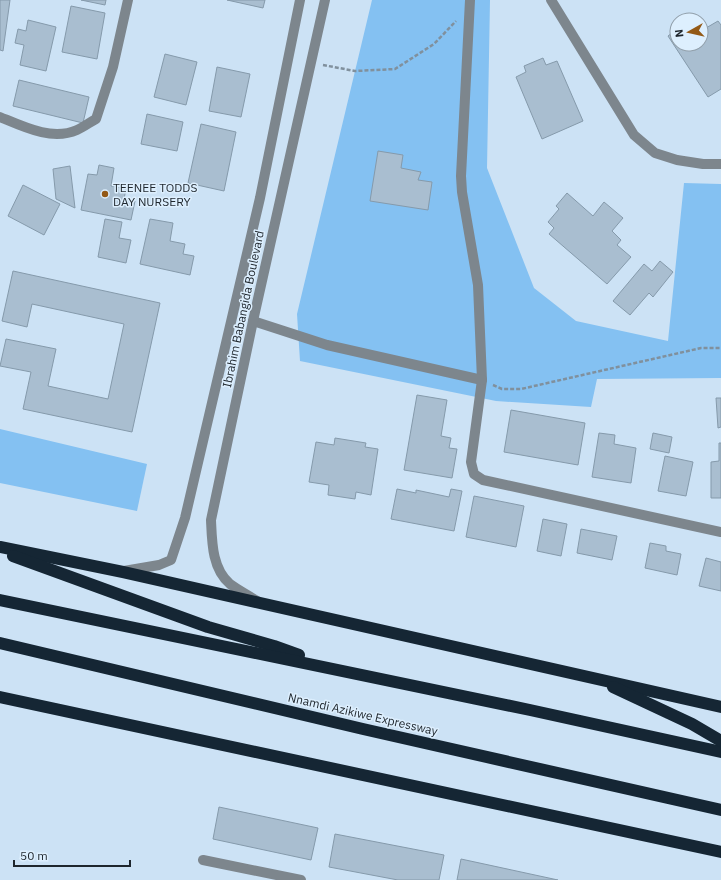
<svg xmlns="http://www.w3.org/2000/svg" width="721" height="880" font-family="'IBM Plex Sans',sans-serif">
	<rect width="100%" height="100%" fill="#cce2f5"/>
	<g fill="#84c1f2">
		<polygon points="372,0 490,0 487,168 534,288 576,321 668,341 684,183 721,184 721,378 597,379 591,407 496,401 300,361 297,314"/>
		<polygon points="0,429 147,464 137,511 0,483"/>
	</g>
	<g fill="#a9bed0" stroke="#859aab">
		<polygon points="0,0 10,0 3,51 0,50"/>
		<polygon points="81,0 106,0 105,5"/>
		<polygon points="227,0 265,0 263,8"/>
		<polygon points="71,6 105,13 97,59 62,52"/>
		<polygon points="28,20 56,27 46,71 20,65 24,45 15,43 18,29 26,31"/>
		<polygon points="701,20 706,28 718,21 721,25 721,89 708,97 668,36 677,29 677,44 701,44"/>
		<polygon points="165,54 197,62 186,105 154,97"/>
		<polygon points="543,58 546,65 557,61 583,121 542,139 516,77 526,72 524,66"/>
		<polygon points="217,67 250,74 241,117 209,111"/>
		<polygon points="19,80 89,97 83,123 13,106"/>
		<polygon points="147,114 183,122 177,151 141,144"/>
		<polygon points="201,124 236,132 224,191 188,183"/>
		<polygon points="378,151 403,155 401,168 421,172 418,180 432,182 428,210 370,201"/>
		<polygon points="99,165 114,168 111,186 126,189 124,199 135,201 131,220 81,210 88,174 97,175"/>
		<polygon points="70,166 75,208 56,199 53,169"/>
		<polygon points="23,185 60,204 44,235 8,216"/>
		<polygon points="567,193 593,216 604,202 623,218 612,231 621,240 617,245 631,257 607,284 549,234 554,228 548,222 559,209 556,206"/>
		<polygon points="105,219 122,222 119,238 131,240 126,263 98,257"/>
		<polygon points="150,219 173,223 170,241 185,244 183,254 194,256 190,275 140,264"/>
		<polygon points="660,261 673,272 653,297 649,293 630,315 613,301 644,264 652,271"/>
		<polygon points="13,271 160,303 132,432 23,409 31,372 0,366 6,339 56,349 48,386 108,399 124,324 32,304 27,327 2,321"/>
		<polygon points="417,395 447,400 441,436 451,438 449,448 457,449 452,478 404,470"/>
		<polygon points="716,398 721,398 721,427 718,428"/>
		<polygon points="511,410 585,423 578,465 504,452"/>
		<polygon points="599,433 615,435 614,444 636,448 631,483 592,477"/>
		<polygon points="653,433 672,437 669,453 650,449"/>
		<polygon points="335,438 366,443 365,447 378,449 371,495 356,492 355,499 328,495 329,485 309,482 316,442 334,445"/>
		<polygon points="719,443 721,443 721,498 711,498 711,462 719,461"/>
		<polygon points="665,456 693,462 686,496 658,491"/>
		<polygon points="397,489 416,493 416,490 449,497 451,489 462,491 454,531 391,519"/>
		<polygon points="474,496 524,506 516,547 466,537"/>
		<polygon points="543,519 567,524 561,556 537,551"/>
		<polygon points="581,529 617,536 612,560 577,553"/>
		<polygon points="650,543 666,546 666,551 681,554 677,575 645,568"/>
		<polygon points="706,558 721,562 721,591 699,586"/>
		<polygon points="219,807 318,828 311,860 213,839"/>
		<polygon points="335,834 444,855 439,880 398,880 329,867"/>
		<polygon points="461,859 558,880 457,880"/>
	</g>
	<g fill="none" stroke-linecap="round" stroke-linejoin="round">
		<g stroke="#80909d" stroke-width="2.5" stroke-dasharray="4 2" stroke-linecap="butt">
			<polyline points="323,65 355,71 395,69 434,44 456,21"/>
			<polyline points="493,385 502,389 521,389 701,348 721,348"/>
		</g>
		<g stroke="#7d868d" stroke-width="10">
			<polyline points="470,0 461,176 462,192 478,285 482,380 471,462 474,474 483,480 721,532"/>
			<polyline points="551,0 634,135 655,153 677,160 703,164 721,164"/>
			<path d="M0 117C24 127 52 141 77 130 84 127 90 122 96 119L113 67 128 0"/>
			<polyline points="253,321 327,345 482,380"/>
			<polyline points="124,571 159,565 171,560 185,518 260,198 300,0"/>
			<path d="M257 601C248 595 238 590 230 584 212 569 212 542 211 520L253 321 325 0"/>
			<polyline points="203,860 301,880"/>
		</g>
		<g stroke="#152634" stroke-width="12">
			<polyline points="0,547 123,572 721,707"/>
			<polyline points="13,556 208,627 274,646 299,655"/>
			<polyline points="0,600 530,710 721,752"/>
			<polyline points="0,643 363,729 721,810"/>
			<polyline points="613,687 692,724 721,741"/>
			<polyline points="0,697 721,852"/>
		</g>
	</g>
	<circle fill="#935916" stroke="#ddeffe" stroke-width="1.5" cx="105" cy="194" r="4"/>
	<g text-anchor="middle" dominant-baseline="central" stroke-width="3" stroke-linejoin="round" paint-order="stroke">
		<g font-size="12" fill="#1e262d" stroke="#ddeffe" text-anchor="start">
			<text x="113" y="187">TEENEE TODDS<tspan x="113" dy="14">DAY NURSERY</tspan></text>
		</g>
		<g font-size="12" fill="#1e262d" stroke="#ddeffe">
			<text transform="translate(243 309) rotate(-78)">Ibrahim Babangida Boulevard</text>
			<text transform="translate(363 714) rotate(13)">Nnamdi Azikiwe Expressway</text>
		</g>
	</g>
	<g transform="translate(689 32) rotate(262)"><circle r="19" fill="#ddeffe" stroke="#919faa"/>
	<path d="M0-3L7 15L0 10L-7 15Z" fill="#935916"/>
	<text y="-6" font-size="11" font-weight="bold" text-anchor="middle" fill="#1e262d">N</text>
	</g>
	<path d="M14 860v6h116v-6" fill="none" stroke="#1e262d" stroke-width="2"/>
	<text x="20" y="860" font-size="12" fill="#1e262d" stroke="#ddeffe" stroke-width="3" paint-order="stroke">50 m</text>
</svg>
